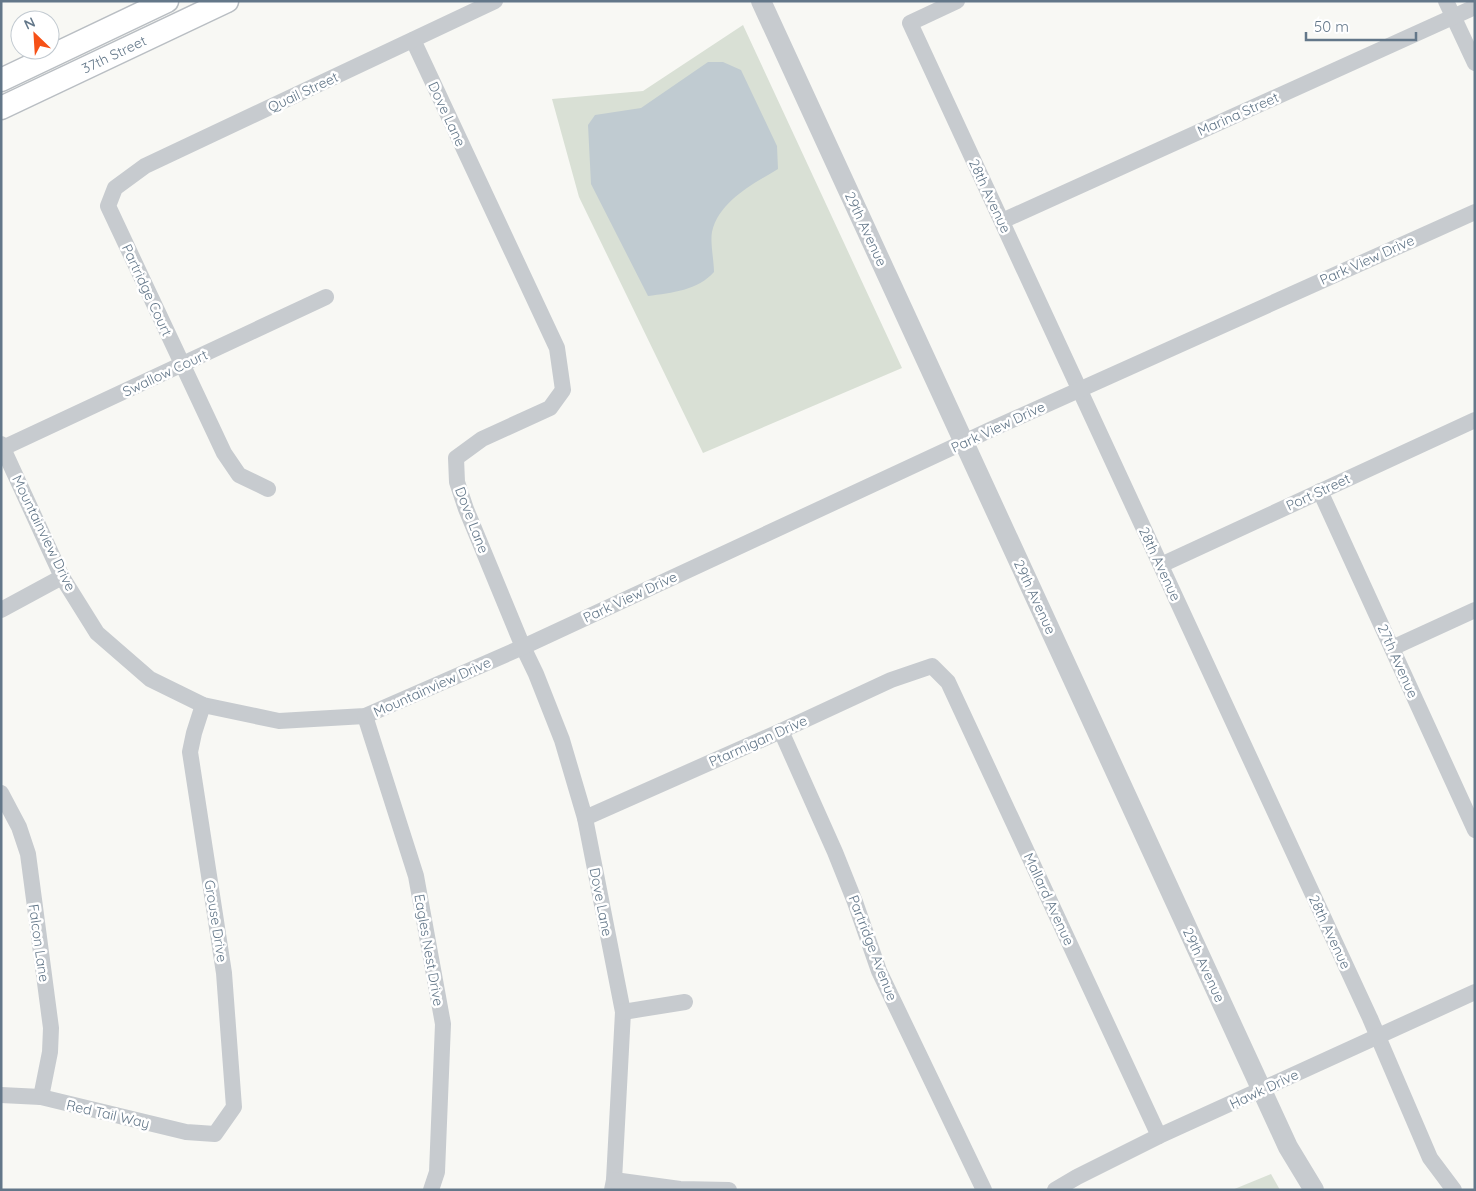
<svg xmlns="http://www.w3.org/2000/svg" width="1476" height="1191" font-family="Quicksand,sans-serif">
	<rect width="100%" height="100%" fill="#f8f8f4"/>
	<g fill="#d9e0d5">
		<polygon points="743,25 902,368 703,453 579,197 552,99 643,91"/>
		<polygon points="1271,1174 1280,1190 1232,1190"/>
	</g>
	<path fill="#c0cbd1" d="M708 62H723L741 70 777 146 778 169C753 184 719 201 712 232 710 242 714 261 714 272 698 290 672 293 648 296L591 184 588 125 595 115 641 108Z"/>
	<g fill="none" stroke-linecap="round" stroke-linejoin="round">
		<g stroke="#b9bec3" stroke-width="25">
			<g id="secondary">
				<polyline points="1,80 167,1"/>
				<path id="s1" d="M1 108 227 1"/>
			</g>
		</g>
		<g stroke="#c7cbcf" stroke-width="16">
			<polyline points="957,1 910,23 1370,1018 1430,1158 1454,1190"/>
			<polyline points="1446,1 1475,63"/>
			<polyline points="413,40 557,348 563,390 550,408 482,439 456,458 457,482 466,509 523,647 536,674 562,740 585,818 623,1012 614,1180 612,1190"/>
			<polyline points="1002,221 1475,7"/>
			<polyline points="1,444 62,577 97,633 150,679 203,705 279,721 365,716 523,647 992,429 1475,212"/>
			<polyline points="3,448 326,297"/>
			<polyline points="268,489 239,475 224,453 108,206 115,188 145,166 495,1"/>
			<polyline points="1320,491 1475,830"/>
			<polyline points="1161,565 1475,420"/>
			<polyline points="1,610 62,577"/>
			<polyline points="1392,648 1475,610"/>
			<polyline points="365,716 416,876 443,1024 437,1172 431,1190"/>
			<polyline points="781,731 835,852 855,902 879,971 984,1190"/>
			<polyline points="1,793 19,827 28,854 51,1028 50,1052 41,1097"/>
			<polyline points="585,818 781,731 891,680 932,666 948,682 1159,1136"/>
			<polyline points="623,1012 685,1002"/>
			<polyline points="1,1095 41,1097 186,1132 215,1134 234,1107 224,973 190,752 194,733 203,705"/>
			<polyline points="614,1180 680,1189 729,1190"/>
			<polyline points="1055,1190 1077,1177 1159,1136 1475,992"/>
		</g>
		<polyline stroke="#c7cbcf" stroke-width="20" points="761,1 1288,1147 1314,1190"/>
		<use href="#secondary" stroke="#fff" stroke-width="22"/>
	</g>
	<g text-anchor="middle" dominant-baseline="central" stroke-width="5" stroke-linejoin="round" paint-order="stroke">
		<g font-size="14" fill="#637789" stroke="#fff">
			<text stroke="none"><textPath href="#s1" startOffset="125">37th Street</textPath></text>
			<text transform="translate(303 92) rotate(-25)">Quail Street</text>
			<text transform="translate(447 114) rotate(65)">Dove Lane</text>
			<text transform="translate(1238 114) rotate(-24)">Marina Street</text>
			<text transform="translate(990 196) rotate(65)">28th Avenue</text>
			<text transform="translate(866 229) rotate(65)">29th Avenue</text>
			<text transform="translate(1367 260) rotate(-24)">Park View Drive</text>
			<text transform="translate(147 290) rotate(65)">Partridge Court</text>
			<text transform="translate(165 373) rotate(-25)">Swallow Court</text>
			<text transform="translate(998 427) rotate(-25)">Park View Drive</text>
			<text transform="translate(1318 492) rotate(-25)">Port Street</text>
			<text transform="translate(472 520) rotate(69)">Dove Lane</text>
			<text transform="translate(44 533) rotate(64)">Mountainview Drive</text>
			<text transform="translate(1160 564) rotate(65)">28th Avenue</text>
			<text transform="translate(630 597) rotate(-25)">Park View Drive</text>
			<text transform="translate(1035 597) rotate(65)">29th Avenue</text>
			<text transform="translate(1398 661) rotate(66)">27th Avenue</text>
			<text transform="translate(432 687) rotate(-24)">Mountainview Drive</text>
			<text transform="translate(758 741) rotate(-24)">Ptarmigan Drive</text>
			<text transform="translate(1049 899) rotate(65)">Mallard Avenue</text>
			<text transform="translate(601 902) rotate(79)">Dove Lane</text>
			<text transform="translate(216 921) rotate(81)">Grouse Drive</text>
			<text transform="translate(1330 932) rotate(65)">28th Avenue</text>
			<text transform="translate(39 943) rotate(82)">Falcon Lane</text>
			<text transform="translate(873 948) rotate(69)">Partridge Avenue</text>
			<text transform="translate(429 950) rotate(80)">Eagles Nest Drive</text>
			<text transform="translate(1204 965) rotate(65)">29th Avenue</text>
			<text transform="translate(1264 1089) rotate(-25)">Hawk Drive</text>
			<text transform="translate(108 1114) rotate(13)">Red Tail Way</text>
		</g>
	</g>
	<rect width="1476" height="1191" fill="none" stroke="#637789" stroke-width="5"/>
	<g transform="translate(35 35) rotate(335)"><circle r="24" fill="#ffffff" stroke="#c1c9d0"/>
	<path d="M0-4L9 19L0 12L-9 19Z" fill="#f65117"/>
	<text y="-8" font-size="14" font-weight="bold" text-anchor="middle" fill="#637789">N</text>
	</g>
	<path d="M1306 32v8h110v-8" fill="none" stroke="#637789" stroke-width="2.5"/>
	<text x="1314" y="32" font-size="15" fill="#637789" stroke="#ffffff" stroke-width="4" paint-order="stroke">50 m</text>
</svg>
